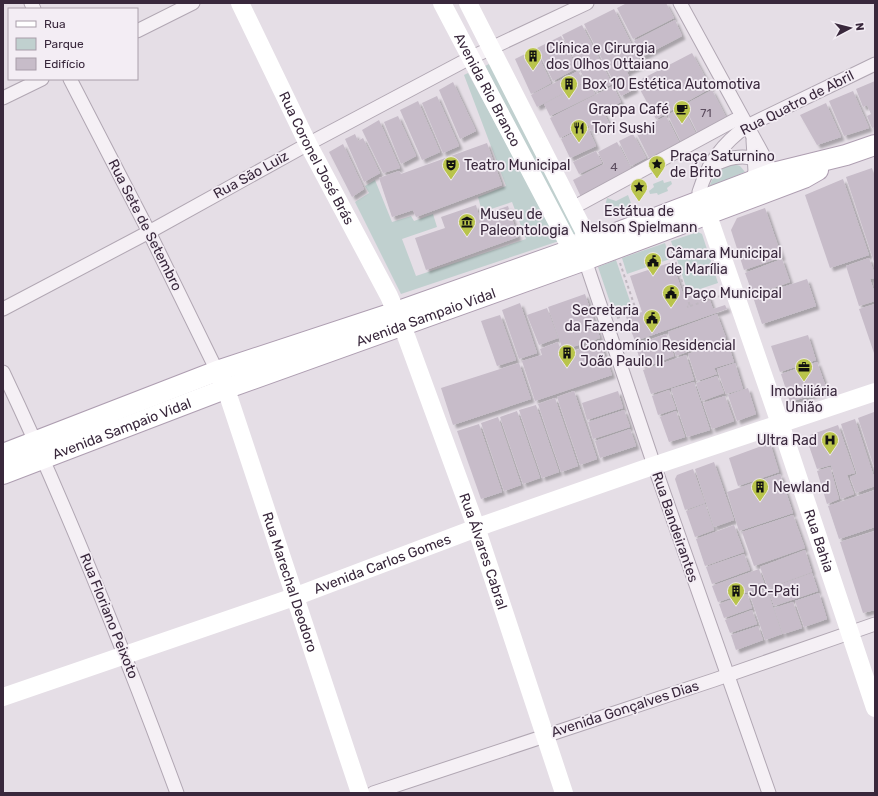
<svg xmlns="http://www.w3.org/2000/svg" width="878" height="796" font-family="Rubik,sans-serif">
	<defs>
		<filter id="shadow"><feDropShadow dx="3.5" dy="3.5" stdDeviation="1" flood-color="#0004"/></filter>
	</defs>
	<rect width="100%" height="100%" fill="#e5dee6"/>
	<g fill="#c0d0cf">
		<polygon points="491,63 578,233 571,235 485,66"/>
		<polygon points="468,73 559,241 401,294 355,202 369,193 365,186 375,180 392,222 411,216 414,221 433,214 437,227 402,239 416,276 526,239 512,202 482,212 478,197 506,186 464,75"/>
		<polygon points="731,163 740,166 745,172 709,187 718,167"/>
		<polygon points="663,180 664,183 671,181 672,184 667,188 668,191 658,195 657,193 650,194 649,191 654,187 653,184"/>
		<polygon points="628,195 632,206 616,212 604,210 607,198 616,201"/>
		<polygon points="698,232 702,234 718,283 688,293 671,241"/>
		<polygon points="665,243 670,259 627,274 622,258"/>
		<polygon points="616,260 633,310 615,317 598,267"/>
	</g>
	<g fill="#c7bcc9" filter="url(#shadow)">
		<polygon points="627,3 666,3 674,18 633,39 617,8"/>
		<polygon points="614,9 642,65 627,72 635,89 621,96 584,24"/>
		<polygon points="675,20 682,36 642,57 634,41"/>
		<polygon points="582,25 612,84 596,92 589,78 585,80 562,35"/>
		<polygon points="561,36 577,68 553,81 537,48"/>
		<polygon points="535,49 551,83 531,94 515,59"/>
		<polygon points="692,53 711,88 656,119 636,82"/>
		<polygon points="578,71 584,82 537,107 531,95"/>
		<polygon points="588,81 595,94 550,116 544,104"/>
		<polygon points="875,81 875,127 872,128 867,116 871,114 867,105 863,107 856,89"/>
		<polygon points="453,82 476,131 460,139 439,90"/>
		<polygon points="613,86 621,102 603,111 609,123 591,131 588,124 560,138 550,118"/>
		<polygon points="712,90 728,121 699,136 684,105"/>
		<polygon points="853,91 869,128 844,136 829,101"/>
		<polygon points="437,96 459,146 443,153 422,103"/>
		<polygon points="418,101 440,152 422,160 400,110"/>
		<polygon points="826,103 841,137 817,145 800,115"/>
		<polygon points="682,107 696,134 681,142 668,115"/>
		<polygon points="398,116 416,156 401,164 384,122"/>
		<polygon points="666,116 679,142 649,158 636,132"/>
		<polygon points="379,120 400,168 383,173 362,130"/>
		<polygon points="587,126 596,146 570,158 561,139"/>
		<polygon points="355,134 358,141 363,138 380,173 364,182 345,139"/>
		<polygon points="633,134 646,158 631,166 619,141"/>
		<polygon points="617,142 632,170 581,197 573,180 604,164 598,152"/>
		<polygon points="487,143 502,185 416,217 413,210 392,217 379,178 399,171 401,174"/>
		<polygon points="343,144 364,189 352,197 329,152"/>
		<polygon points="596,151 602,163 579,174 573,162"/>
		<polygon points="872,168 875,178 875,265 846,177"/>
		<polygon points="843,179 869,255 830,268 805,195"/>
		<polygon points="476,205 479,216 508,206 518,237 426,270 415,238 445,228 441,217"/>
		<polygon points="765,208 782,257 744,270 731,230 737,218"/>
		<polygon points="869,258 875,275 875,278 870,279 875,294 875,301 859,306 846,266"/>
		<polygon points="782,259 790,282 753,295 745,273"/>
		<polygon points="672,262 684,297 706,289 713,309 725,305 727,309 635,341 626,317 642,312 630,276"/>
		<polygon points="807,279 816,306 762,324 753,297"/>
		<polygon points="585,294 600,338 563,350 548,307"/>
		<polygon points="520,303 537,353 519,359 502,310"/>
		<polygon points="875,304 875,356 859,309"/>
		<polygon points="547,308 558,338 539,345 527,315"/>
		<polygon points="717,314 726,338 676,356 668,332"/>
		<polygon points="500,315 516,360 497,366 481,321"/>
		<polygon points="666,334 674,356 643,368 635,345"/>
		<polygon points="808,335 816,360 780,372 771,346"/>
		<polygon points="727,340 734,362 714,368 717,374 697,381 688,354"/>
		<polygon points="558,342 562,355 600,342 612,375 535,401 522,361 542,355 540,349"/>
		<polygon points="686,355 694,380 651,394 643,370"/>
		<polygon points="817,362 827,390 790,402 781,374"/>
		<polygon points="519,363 531,399 453,425 441,388"/>
		<polygon points="735,363 743,389 726,394 717,369"/>
		<polygon points="717,376 724,393 702,401 696,383"/>
		<polygon points="694,382 710,430 687,437 671,389"/>
		<polygon points="748,388 756,414 737,421 728,395"/>
		<polygon points="669,390 676,409 658,415 652,396"/>
		<polygon points="574,391 597,459 580,465 557,397"/>
		<polygon points="618,391 623,408 587,420 582,403"/>
		<polygon points="725,396 734,421 712,429 703,403"/>
		<polygon points="555,398 578,466 561,472 538,404"/>
		<polygon points="536,405 559,472 542,478 519,410"/>
		<polygon points="624,410 630,427 593,439 588,422"/>
		<polygon points="517,411 540,478 523,484 500,417"/>
		<polygon points="676,411 685,437 669,442 660,417"/>
		<polygon points="874,412 875,416 875,470 858,418"/>
		<polygon points="498,417 521,485 504,491 481,423"/>
		<polygon points="855,419 875,480 875,486 856,493 850,477 857,474 841,424"/>
		<polygon points="479,424 502,492 481,499 457,431"/>
		<polygon points="838,425 855,473 847,475 854,494 841,499 831,465 817,469 809,446 813,444 810,435"/>
		<polygon points="630,429 636,446 600,458 595,441"/>
		<polygon points="770,443 779,472 738,486 729,458"/>
		<polygon points="714,462 734,520 714,527 695,469"/>
		<polygon points="830,467 839,499 827,504 817,471"/>
		<polygon points="693,469 705,503 685,510 675,479 677,475"/>
		<polygon points="780,474 793,513 739,531 727,492"/>
		<polygon points="875,490 875,527 839,539 828,506"/>
		<polygon points="705,504 714,530 695,537 686,511"/>
		<polygon points="793,515 805,548 754,566 742,532"/>
		<polygon points="734,525 744,552 705,566 696,539"/>
		<polygon points="875,531 875,610 863,613 840,542"/>
		<polygon points="805,550 812,572 768,588 760,567"/>
		<polygon points="744,554 750,570 712,584 706,567"/>
		<polygon points="759,569 765,586 718,602 712,586"/>
		<polygon points="812,573 818,591 774,606 768,589"/>
		<polygon points="767,589 782,634 765,640 750,595"/>
		<polygon points="819,593 827,619 804,627 795,601"/>
		<polygon points="747,594 752,608 724,618 719,604"/>
		<polygon points="793,602 802,628 783,634 774,608"/>
		<polygon points="752,610 757,624 730,633 725,620"/>
		<polygon points="758,626 763,640 736,650 731,635"/>
	</g>
	<g fill="none" stroke-linecap="round" stroke-linejoin="round">
		<g stroke="#b1a7b3" stroke-width="15">
			<g id="street">
				<polyline points="31,3 34,9"/>
				<polyline points="680,3 773,173"/>
				<polyline points="137,31 193,3"/>
				<polyline points="70,79 149,232 217,371"/>
				<polyline points="3,98 42,79"/>
				<path d="M709 167C727 158 742 153 762 161"/>
				<polyline points="751,186 755,171 753,140"/>
				<path d="M703 201 699 192C708 163 723 143 747 126L875 64"/>
				<polyline points="578,205 735,120"/>
				<polyline points="585,260 654,465 769,793"/>
				<polyline points="3,309 149,232 308,144 470,58 587,3"/>
				<path d="M3 372C68 509 124 650 177 793"/>
				<polyline points="373,793 714,680 875,624"/>
			</g>
		</g>
		<g stroke="#ae9eb1" stroke-width="22">
			<g id="primary">
				<polyline points="3,454 217,371 396,312 574,249 773,173 846,155 875,145"/>
				<path id="s6" d="M3 474 225 389 585 260 804 178 818 170"/>
			</g>
		</g>
		<g stroke="#c0b8c1" stroke-width="2" stroke-dasharray="3 3" stroke-linecap="butt">
			<polyline points="670,245 690,306 687,307"/>
			<polyline points="620,263 637,313"/>
			<polyline points="690,306 721,296"/>
			<polyline points="617,318 637,311"/>
		</g>
		<use href="#street" stroke="#f5f0f5" stroke-width="13"/>
		<g stroke="#fff" stroke-width="18">
			<path id="s1" d="M240 3 308 144 389 296 405 333 476 527 564 793"/>
			<path id="s2" d="M442 3 566 239 584 259"/>
			<polyline points="468,3 584,231 585,258"/>
			<path id="s3" d="M703 201 785 438 875 708"/>
			<path id="s4" d="M219 375 229 398 360 793"/>
			<path id="s5" d="M3 697 294 597 487 524 641 470 875 392"/>
		</g>
		<use href="#primary" stroke="#fff" stroke-width="20"/>
	</g>
	<defs>
		<g id="building-pin" transform="scale(0.9)"><path d="M0 17L-7.5 6A9.5 9.5 0 1 1 7.5 6Z" fill="#b9c44b" stroke="#f3edf4"/><path d="M-4-6H4V6H1V3H-1V6H-4ZM-2.5-4.3h1.7v1.8h-1.7ZM.8-4.3h1.7v1.8H.8ZM-2.5-1h1.7V.8h-1.7ZM.8-1h1.7V.8H.8Z" fill="#111"/></g>
		<g id="cafe-pin" transform="scale(0.9)"><path d="M0 17L-7.5 6A9.5 9.5 0 1 1 7.5 6Z" fill="#b9c44b" stroke="#f3edf4"/><path d="M-5.5-4.5H6V0H3Q3 3.5 0 3.5H-2.5Q-5.5 3.5-5.5 0ZM3-3.2v2h1.7v-2ZM-6 4.5H4V6H-6Z" fill="#111"/></g>
		<g id="restaurant-pin" transform="scale(0.9)"><path d="M0 17L-7.5 6A9.5 9.5 0 1 1 7.5 6Z" fill="#b9c44b" stroke="#f3edf4"/><path d="M-5-6h1v4h1v-4h1v4h1v-4h1v5L-1.5 .5V6h-2V.5L-5-1ZM5-6V6H3V1.5H1.5Q1.5-4 5-6Z" fill="#111"/></g>
		<g id="sight-pin" transform="scale(0.9)"><path d="M0 17L-7.5 6A9.5 9.5 0 1 1 7.5 6Z" fill="#b9c44b" stroke="#f3edf4"/><path d="M0-6L1.8-2.2L6-1.7L2.9 1.2L3.7 5.4L0 3.3L-3.7 5.4L-2.9 1.2L-6-1.7L-1.8-2.2Z" fill="#111"/></g>
		<g id="theatre-pin" transform="scale(0.9)"><path d="M0 17L-7.5 6A9.5 9.5 0 1 1 7.5 6Z" fill="#b9c44b" stroke="#f3edf4"/><path d="M-5-5.5Q0-4 5-5.5V0Q5 5 0 6Q-5 5-5 0ZM-3.3-2.5H-1v1.5H-3.3ZM1-2.5H3.3v1.5H1ZM-2.8 1Q0 5.5 2.8 1Z" fill="#111"/></g>
		<g id="museum-pin" transform="scale(0.9)"><path d="M0 17L-7.5 6A9.5 9.5 0 1 1 7.5 6Z" fill="#b9c44b" stroke="#f3edf4"/><path d="M0-6L6-3V-2H-6V-3ZM-5-1h2V3h-2ZM-1-1h2V3h-2ZM3-1h2V3H3ZM-6 4H6V6H-6Z" fill="#111"/></g>
		<g id="civic-pin" transform="scale(0.9)"><path d="M0 17L-7.5 6A9.5 9.5 0 1 1 7.5 6Z" fill="#b9c44b" stroke="#f3edf4"/><path d="M-.6-6.5H3V-4.5H.6V-3L4-1V1h2V6H-6V1h2V-1L-.6-3ZM-1.2 2.5V6h2.4V2.5Z" fill="#111"/></g>
		<g id="office-pin" transform="scale(0.9)"><path d="M0 17L-7.5 6A9.5 9.5 0 1 1 7.5 6Z" fill="#b9c44b" stroke="#f3edf4"/><path d="M-6-3h4V-5.5h4V-3h4V5H-6ZM-1-4.5V-3h2v-1.5ZM-6 0V1H6V0Z" fill="#111"/></g>
		<g id="hospital-pin" transform="scale(0.9)"><path d="M0 17L-7.5 6A9.5 9.5 0 1 1 7.5 6Z" fill="#b9c44b" stroke="#f3edf4"/><path d="M-5-5h3v3.5h4V-5h3V5h-3V1.5h-4V5h-3Z" fill="#111"/></g>
	</defs>
	<g fill-rule="evenodd">
		<use href="#building-pin" x="533" y="56"/>
		<use href="#building-pin" x="569" y="84"/>
		<use href="#cafe-pin" x="682" y="109"/>
		<use href="#restaurant-pin" x="579" y="128"/>
		<use href="#sight-pin" x="657" y="164"/>
		<use href="#theatre-pin" x="451" y="165"/>
		<use href="#sight-pin" x="639" y="187"/>
		<use href="#museum-pin" x="467" y="222"/>
		<use href="#civic-pin" x="653" y="261"/>
		<use href="#civic-pin" x="671" y="293"/>
		<use href="#civic-pin" x="652" y="318"/>
		<use href="#building-pin" x="567" y="353"/>
		<use href="#office-pin" x="804" y="367"/>
		<use href="#hospital-pin" x="830" y="440"/>
		<use href="#building-pin" x="760" y="487"/>
		<use href="#building-pin" x="736" y="591"/>
	</g>
	<g text-anchor="middle" dominant-baseline="central" stroke-width="3.5" stroke-linejoin="round" paint-order="stroke">
		<g font-size="12" fill="#5c4d5f">
			<text x="706" y="113">71</text>
			<text x="614" y="167">4</text>
		</g>
		<g font-size="14" fill="#39283c" stroke="#f3edf4" text-anchor="start">
			<text x="546" y="48">Clínica e Cirurgia<tspan x="546" dy="16">dos Olhos Ottaiano</tspan></text>
			<text x="582" y="84">Box 10 Estética Automotiva</text>
			<text x="669" y="109" text-anchor="end">Grappa Café</text>
			<text x="592" y="128">Tori Sushi</text>
			<text x="670" y="156">Praça Saturnino<tspan x="670" dy="16">de Brito</tspan></text>
			<text x="464" y="165">Teatro Municipal</text>
			<text x="639" y="211" text-anchor="middle">Estátua de<tspan x="639" dy="16">Nelson Spielmann</tspan></text>
			<text x="480" y="214">Museu de<tspan x="480" dy="16">Paleontologia</tspan></text>
			<text x="666" y="253">Câmara Municipal<tspan x="666" dy="16">de Marília</tspan></text>
			<text x="684" y="293">Paço Municipal</text>
			<text x="639" y="310" text-anchor="end">Secretaria<tspan x="639" dy="16">da Fazenda</tspan></text>
			<text x="580" y="345">Condomínio Residencial<tspan x="580" dy="16">João Paulo II</tspan></text>
			<text x="804" y="391" text-anchor="middle">Imobiliária<tspan x="804" dy="16">União</tspan></text>
			<text x="817" y="440" text-anchor="end">Ultra Rad</text>
			<text x="773" y="487">Newland</text>
			<text x="749" y="591">JC-Pati</text>
		</g>
		<g font-size="14" fill="#39283c" stroke="#f3edf4">
			<text stroke="none"><textPath href="#s2" startOffset="98">Avenida Rio Branco</textPath></text>
			<text transform="translate(797 103) rotate(-27)">Rua Quatro de Abril</text>
			<text stroke="none"><textPath href="#s1" startOffset="173">Rua Coronel José Brás</textPath></text>
			<text transform="translate(251 175) rotate(-29)">Rua São Luiz</text>
			<text transform="translate(145 225) rotate(63)">Rua Sete de Setembro</text>
			<text stroke="none"><textPath href="#s6" startOffset="451">Avenida Sampaio Vidal</textPath></text>
			<text stroke="none"><textPath href="#s6" startOffset="127">Avenida Sampaio Vidal</textPath></text>
			<text transform="translate(675 527) rotate(71)">Rua Bandeirantes</text>
			<text stroke="none"><textPath href="#s3" startOffset="359">Rua Bahia</textPath></text>
			<text stroke="none"><textPath href="#s1" startOffset="601">Rua Álvares Cabral</textPath></text>
			<text stroke="none"><textPath href="#s5" startOffset="402">Avenida Carlos Gomes</textPath></text>
			<text stroke="none"><textPath href="#s4" startOffset="219">Rua Marechal Deodoro</textPath></text>
			<text transform="translate(109 616) rotate(68)">Rua Floriano Peixoto</text>
			<text transform="translate(625 709) rotate(-18)">Avenida Gonçalves Dias</text>
		</g>
	</g>
	<rect width="878" height="796" fill="none" stroke="#39283c" stroke-width="8"/>
	<rect x="8" y="8" width="130" height="72" fill="#f3edf4" stroke="#a99eaa"/>
	<rect x="16" y="21" width="20" height="6" fill="#ffffff" stroke="#a99eaa"/>
	<text x="44" y="28" font-size="12" fill="#39283c">Rua</text>
	<rect x="16" y="38" width="20" height="12" fill="#c0d0cf" stroke="#a99eaa"/>
	<text x="44" y="48" font-size="12" fill="#39283c">Parque</text>
	<rect x="16" y="58" width="20" height="12" fill="#c7bcc9" stroke="#a99eaa"/>
	<text x="44" y="68" font-size="12" fill="#39283c">Edifício</text>
	<g transform="translate(850 28) rotate(83)" stroke="#f3edf4" stroke-width="3" paint-order="stroke">
	<path d="M0-3L7 15L0 10L-7 15Z" fill="#39283c"/>
	<text y="-6" font-size="11" font-weight="bold" text-anchor="middle" fill="#39283c">N</text>
	</g>
</svg>
